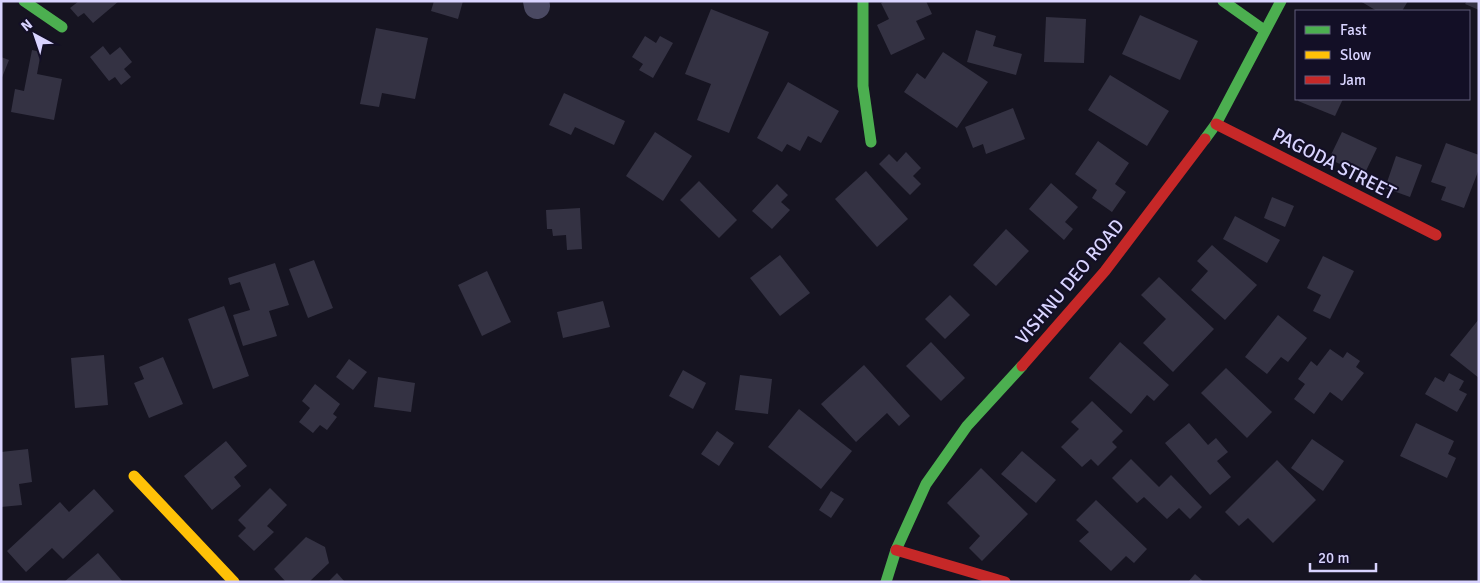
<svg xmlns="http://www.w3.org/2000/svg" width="1480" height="583" font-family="Signika,sans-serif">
	<rect width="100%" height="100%" fill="#161421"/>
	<g fill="#343243">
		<polygon points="79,1 119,1 93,23 84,13 78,17 70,8"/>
		<polygon points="434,1 463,1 458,19 431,11"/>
		<polygon points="885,1 926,1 932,14 916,21 925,39 891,55 877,25 889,19 881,3"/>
		<polygon points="1360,1 1408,1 1402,11 1377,11"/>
		<polygon points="1467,1 1479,1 1479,10 1465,4"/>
		<polygon points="711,9 769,32 729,133 697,120 711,84 685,74"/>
		<polygon points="1140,15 1198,41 1180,80 1122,54"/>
		<polygon points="1046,17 1086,19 1084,63 1044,62"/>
		<polygon points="376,28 428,38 415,99 382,93 379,107 360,104"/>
		<polygon points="976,30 996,36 993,46 1022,54 1016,75 967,62"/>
		<polygon points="645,36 656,43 660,36 673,43 653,78 639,70 643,64 632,57"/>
		<polygon points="103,46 110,55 120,47 132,62 124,69 131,77 121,85 115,77 109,81 90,57"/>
		<polygon points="32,50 41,52 37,74 62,79 54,120 11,112 15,89 24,91"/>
		<polygon points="943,52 988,82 957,128 904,92 917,73 925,79"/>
		<polygon points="1,57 9,60 1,80"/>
		<polygon points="1110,75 1169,111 1147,146 1088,110"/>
		<polygon points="788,82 839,111 821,143 808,136 800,151 787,144 782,152 757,138"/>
		<polygon points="564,93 625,121 614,145 575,127 571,135 549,125"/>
		<polygon points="1299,99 1343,99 1335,116 1298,101"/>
		<polygon points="1013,108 1025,139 986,154 983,144 973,148 965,127"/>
		<polygon points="655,132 692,156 663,201 626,176"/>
		<polygon points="1342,132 1377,148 1364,175 1329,159"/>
		<polygon points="1098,141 1129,163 1115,184 1126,192 1112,212 1092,198 1097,190 1075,174"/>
		<polygon points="1446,143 1479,155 1479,169 1464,208 1441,200 1446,187 1431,182"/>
		<polygon points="906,152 921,168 913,176 921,184 910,195 879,164 889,154 897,162"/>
		<polygon points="1396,156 1422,165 1410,197 1385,188"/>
		<polygon points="866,171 908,219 877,247 835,199"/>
		<polygon points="699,181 737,220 719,238 680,200"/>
		<polygon points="1051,183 1078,207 1065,222 1073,229 1064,240 1029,209"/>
		<polygon points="777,184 788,195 781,202 790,210 772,229 752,211"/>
		<polygon points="1272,197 1294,206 1285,227 1264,218"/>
		<polygon points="580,208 582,249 567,250 566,235 553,236 552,229 547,229 546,210"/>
		<polygon points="1235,216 1280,240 1267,263 1223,239"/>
		<polygon points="1006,229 1029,251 996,286 973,265"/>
		<polygon points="1212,245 1257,285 1225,320 1191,290 1208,271 1197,261"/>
		<polygon points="780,255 810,293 780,316 750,278"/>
		<polygon points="1323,256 1354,271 1330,319 1313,311 1321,295 1307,288"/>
		<polygon points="314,260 333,308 308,318 289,269"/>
		<polygon points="275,263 289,305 269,311 277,336 243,346 233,315 250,310 240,282 230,285 228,278"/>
		<polygon points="487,271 511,322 482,336 458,285"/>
		<polygon points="1159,277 1214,329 1173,372 1143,343 1166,319 1141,295"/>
		<polygon points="950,295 970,315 945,339 925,319"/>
		<polygon points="603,301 610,327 563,338 557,312"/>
		<polygon points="224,306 249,376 213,389 188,319"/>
		<polygon points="1278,315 1307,338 1288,362 1281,357 1267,374 1245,357"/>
		<polygon points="1479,319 1479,378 1450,355"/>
		<polygon points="931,342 965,378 941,401 906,366"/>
		<polygon points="1120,342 1169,385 1154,401 1147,395 1131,414 1089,378"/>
		<polygon points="1330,349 1343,358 1347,352 1360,361 1356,367 1364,373 1342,401 1330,392 1314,414 1294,399 1305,384 1298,379 1311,361 1317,366"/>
		<polygon points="104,355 108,405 75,408 71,358"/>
		<polygon points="163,357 183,404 149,418 134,383 144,379 139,367"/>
		<polygon points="349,359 367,372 353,390 336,377"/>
		<polygon points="864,365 910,416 899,426 887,413 856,442 821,404"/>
		<polygon points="1226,368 1272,412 1247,438 1201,393"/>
		<polygon points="683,370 706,383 693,409 669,396"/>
		<polygon points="1449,373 1464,381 1459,390 1467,394 1457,412 1425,394 1435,377 1444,382"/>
		<polygon points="740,375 772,379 768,414 735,410"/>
		<polygon points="378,377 415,383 411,412 374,407"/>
		<polygon points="315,384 340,404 333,414 337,417 327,430 320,425 313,433 299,422 310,408 302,401"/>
		<polygon points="1092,401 1123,431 1112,442 1117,447 1098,466 1091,459 1082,467 1061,447 1079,429 1071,422"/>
		<polygon points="799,409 852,451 821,489 768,447"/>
		<polygon points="1189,423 1208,445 1216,438 1228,452 1217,461 1231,477 1210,495 1165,443"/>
		<polygon points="1416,423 1454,441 1448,454 1456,458 1447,478 1400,456"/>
		<polygon points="717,431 734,443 719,466 701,454"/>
		<polygon points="1312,439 1344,461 1323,491 1291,468"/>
		<polygon points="226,441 247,466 234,477 241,486 212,510 184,476"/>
		<polygon points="28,449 32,482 19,484 22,505 1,507 1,452"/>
		<polygon points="1022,451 1056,480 1036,503 1001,474"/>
		<polygon points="1131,459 1159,487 1171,475 1202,507 1190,519 1179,508 1167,519 1144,497 1137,503 1112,478"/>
		<polygon points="1277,460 1316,500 1273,543 1248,518 1239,526 1225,512"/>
		<polygon points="981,468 1028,514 982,561 969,548 980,536 947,503"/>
		<polygon points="270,488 287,505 267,526 274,532 254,551 238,536 246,528 238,520"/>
		<polygon points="94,489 114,511 63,559 52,548 26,572 7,551 60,502 69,512"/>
		<polygon points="831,491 844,499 831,518 819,510"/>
		<polygon points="1096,500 1147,549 1134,563 1126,556 1111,571 1079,541 1089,532 1076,520"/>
		<polygon points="306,537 325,547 329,563 309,582 286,582 274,569"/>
		<polygon points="98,553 123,582 64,582"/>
		<polygon points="337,573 345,582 328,582"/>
		<polygon points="1195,574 1204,582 1188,582"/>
	</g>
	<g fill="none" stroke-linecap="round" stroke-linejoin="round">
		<polyline stroke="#4a4962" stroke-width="26" points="536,1 537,6"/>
		<g stroke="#4caf50" stroke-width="11">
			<polyline points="24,1 62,27"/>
			<polyline points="863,1 863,86 871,142"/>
			<polyline points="1223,1 1264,30"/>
			<polyline points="1205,139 1216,124 1281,1"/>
			<polyline points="886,582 896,550 926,484 967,426 1022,366"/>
		</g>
		<polyline stroke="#ffc107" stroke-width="11" points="134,476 234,582"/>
		<g stroke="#c62828" stroke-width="11">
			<polyline points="1216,124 1436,235"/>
			<polyline points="1022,366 1105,271 1205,139"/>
			<polyline points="896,550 1005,582"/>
		</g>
	</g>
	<g text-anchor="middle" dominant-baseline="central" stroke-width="4" stroke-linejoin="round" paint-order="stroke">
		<g font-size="19" fill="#d9d4ff" stroke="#130f26">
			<text transform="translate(1334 164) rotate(27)">PAGODA STREET</text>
			<text transform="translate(1070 282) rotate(-50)">VISHNU DEO ROAD</text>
		</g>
	</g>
	<rect width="1480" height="583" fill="none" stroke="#d9d4ff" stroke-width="5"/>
	<rect x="1295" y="10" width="175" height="90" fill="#130f26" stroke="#625e7d"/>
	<rect x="1305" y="26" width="25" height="8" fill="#4caf50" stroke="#625e7d"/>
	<text x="1340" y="35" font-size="15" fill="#d9d4ff">Fast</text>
	<rect x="1305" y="51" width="25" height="8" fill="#ffc107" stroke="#625e7d"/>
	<text x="1340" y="60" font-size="15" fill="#d9d4ff">Slow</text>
	<rect x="1305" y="76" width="25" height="8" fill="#c62828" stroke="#625e7d"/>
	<text x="1340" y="85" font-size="15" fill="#d9d4ff">Jam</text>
	<g transform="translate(35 35) rotate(320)" stroke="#130f26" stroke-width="4" paint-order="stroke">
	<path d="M0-4L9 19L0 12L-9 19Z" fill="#d9d4ff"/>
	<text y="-8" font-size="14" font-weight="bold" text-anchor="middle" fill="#d9d4ff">N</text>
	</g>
	<path d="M1310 563v8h66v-8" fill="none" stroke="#d9d4ff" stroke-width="2.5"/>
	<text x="1318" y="563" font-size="15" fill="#d9d4ff" stroke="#130f26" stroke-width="4" paint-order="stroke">20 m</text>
</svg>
